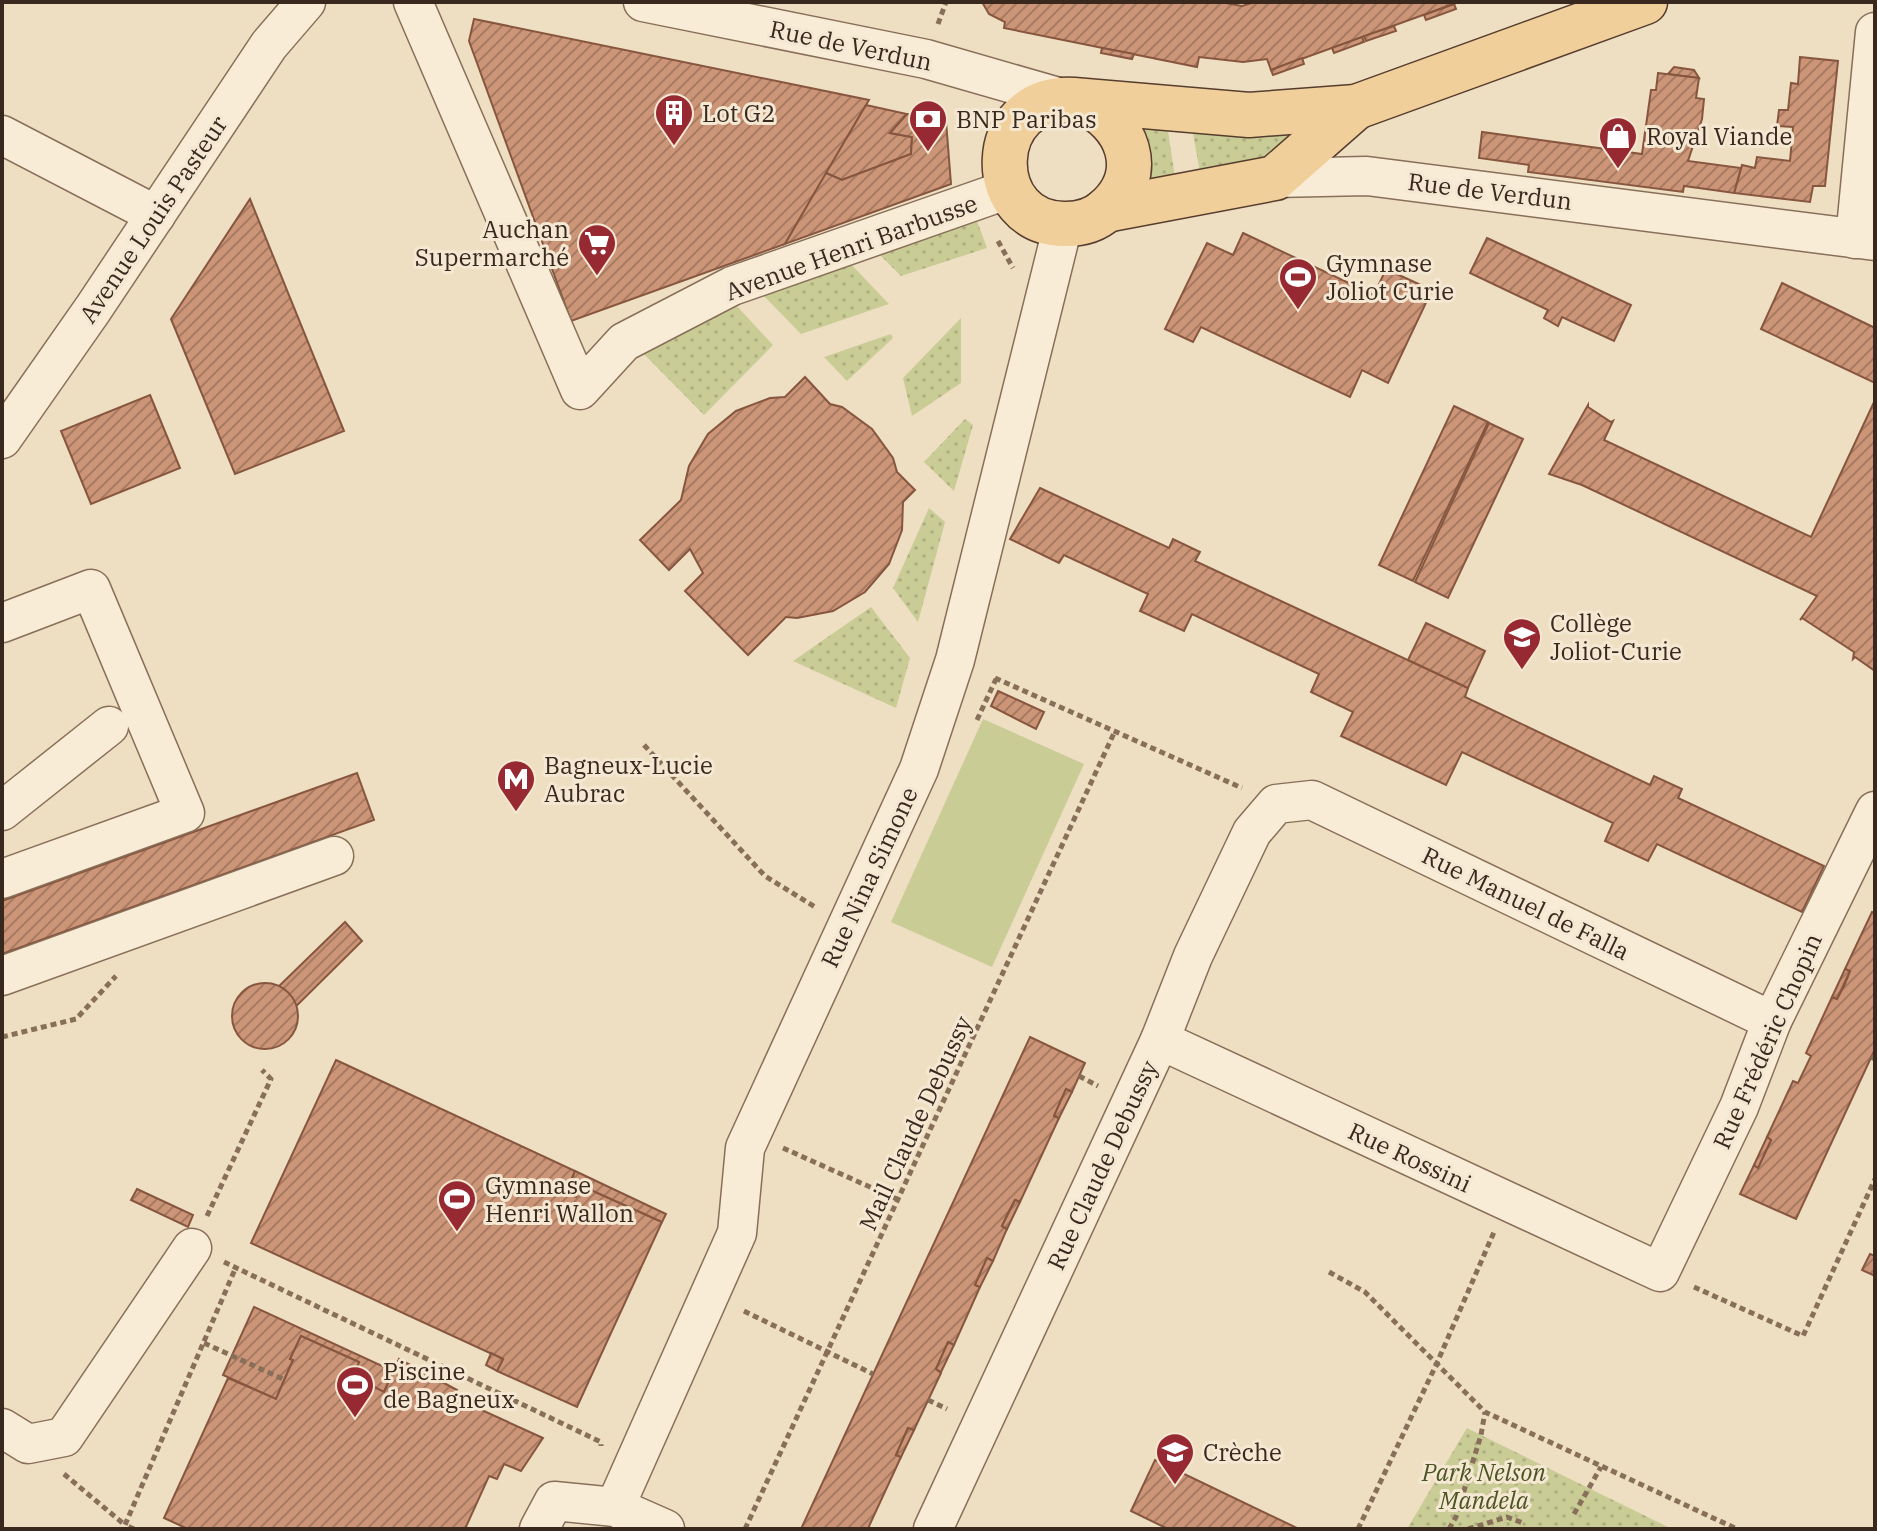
<svg xmlns="http://www.w3.org/2000/svg" width="1877" height="1531" font-family="'IBM Plex Serif',serif">
	<defs>
		<pattern id="grass-dots" width="8" height="8" patternUnits="userSpaceOnUse" patternTransform="scale(2)"><rect width="8" height="8" fill="#cacc96"/><path d="M2 2h.1M6 6h.1" fill="none" stroke="#aeaf81" stroke-width="1.8" stroke-linecap="round"/></pattern>
		<pattern id="building-hatch" width="6" height="6" patternUnits="userSpaceOnUse" patternTransform="scale(2)"><rect width="6" height="6" fill="#cc9578"/><path d="M-1 1l2-2M0 6l6-6M5 7l2-2" fill="none" stroke="#a77a62"/></pattern>
	</defs>
	<rect width="100%" height="100%" fill="#eedec2"/>
	<g fill="url(#grass-dots)">
		<polygon points="1136,115 1167,124 1175,178 1144,188"/>
		<polygon points="1321,118 1256,166 1201,178 1192,128"/>
		<polygon points="974,213 987,248 901,276 874,249"/>
		<polygon points="845,258 889,304 801,334 759,291"/>
		<polygon points="731,300 773,345 704,415 639,349"/>
		<polygon points="961,318 961,383 912,416 903,378"/>
		<polygon points="891,334 893,338 847,381 824,357"/>
		<polygon points="965,419 973,425 954,491 924,462"/>
		<polygon points="929,508 945,522 918,622 893,588"/>
		<polygon points="871,607 910,658 896,708 793,661"/>
		<polygon points="1467,1428 1481,1435 1672,1529 1407,1529"/>
	</g>
	<polygon fill="#cacc96" points="983,719 1084,764 992,967 891,922"/>
	<g fill="url(#building-hatch)" stroke="#87563f" stroke-width="2">
		<polygon points="1220,2 1242,6 1255,2 1459,2 1271,70 1267,59 1243,62 1199,57 1197,67 1004,28 1005,22 989,14 982,2"/>
		<polygon points="1454,4 1456,9 1426,20 1424,15"/>
		<polygon points="474,19 869,100 785,244 571,321 469,41"/>
		<polygon points="1394,26 1396,31 1366,41 1364,36"/>
		<polygon points="1362,37 1364,42 1334,53 1332,48"/>
		<polygon points="1102,48 1134,54 1132,59 1101,53"/>
		<polygon points="1800,57 1838,61 1825,186 1813,186 1810,202 1734,193 1742,165 1755,168 1757,157 1790,161 1793,127 1777,126 1779,110 1788,110 1791,83 1798,84"/>
		<polygon points="1302,58 1304,64 1273,75 1271,70"/>
		<polygon points="1674,67 1694,70 1699,78 1668,74"/>
		<polygon points="1658,73 1699,78 1696,98 1704,99 1702,119 1688,161 1741,168 1734,193 1684,186 1683,192 1528,172 1529,165 1479,158 1482,132 1642,154 1651,90 1656,90"/>
		<polygon points="866,105 907,114 890,133 912,137 911,154 842,180 826,173"/>
		<polygon points="907,114 946,121 951,184 785,244 826,173 842,180 911,154 912,137 890,133"/>
		<polygon points="250,199 344,431 235,474 171,319"/>
		<polygon points="1243,233 1374,295 1386,269 1432,290 1388,383 1362,370 1350,397 1201,327 1193,342 1165,329 1207,243 1233,255"/>
		<polygon points="1487,238 1631,305 1614,341 1562,317 1558,326 1544,318 1548,310 1470,273"/>
		<polygon points="1782,283 1875,328 1875,383 1761,329"/>
		<polygon points="805,377 830,404 842,407 872,429 893,458 897,472 915,490 903,502 902,530 889,564 865,592 833,611 797,618 786,617 748,655 685,591 703,573 690,549 669,570 640,540 681,500 689,466 708,434 736,411 770,398 785,397"/>
		<polygon points="150,395 180,468 91,504 61,431"/>
		<polygon points="1875,400 1875,671 1855,657 1853,659 1854,652 1802,618 1800,620 1817,596 1582,485 1549,474 1588,405 1588,407 1611,422 1613,421 1604,440 1811,537"/>
		<polygon points="1454,406 1488,422 1413,581 1379,565"/>
		<polygon points="1489,423 1523,439 1448,598 1415,582"/>
		<polygon points="1040,488 1169,548 1173,539 1200,552 1195,561 1468,688 1465,697 1650,785 1654,776 1682,789 1678,798 1824,866 1802,912 1657,844 1648,861 1605,841 1613,823 1462,752 1446,785 1341,736 1353,712 1311,692 1319,674 1192,614 1184,631 1140,611 1148,594 1064,555 1059,563 1010,539"/>
		<polygon points="1426,623 1485,651 1468,688 1408,660"/>
		<polygon points="998,691 1044,712 1036,729 991,706"/>
		<polygon points="357,773 374,820 2,954 2,901"/>
		<polygon points="1872,912 1875,913 1875,1049 1796,1219 1740,1194 1754,1165 1758,1168 1771,1140 1767,1137 1793,1081 1798,1083 1811,1056 1806,1053 1832,997 1837,999 1844,986 1850,971 1845,969"/>
		<polygon points="345,922 362,941 264,1038 245,1019"/>
		<polygon points="1845,969 1850,971 1837,999 1832,997"/>
		<circle cx="265" cy="1016" r="33"/>
		<polygon points="1030,1037 1085,1063 1072,1092 1066,1089 1054,1116 1059,1118 1020,1202 1015,1200 1008,1213 1002,1226 1007,1229 993,1261 987,1258 975,1285 980,1287 954,1345 948,1342 936,1369 941,1373 914,1430 908,1428 896,1455 901,1457 870,1524 868,1529 801,1529"/>
		<polygon points="336,1060 575,1171 566,1192 576,1197 582,1186 662,1222 577,1407 497,1371 503,1359 251,1243"/>
		<polygon points="1066,1089 1072,1092 1059,1118 1054,1116"/>
		<polygon points="1767,1137 1771,1140 1758,1168 1754,1165"/>
		<polygon points="575,1171 666,1214 662,1222 582,1186 572,1179"/>
		<polygon points="137,1189 193,1215 188,1227 131,1200"/>
		<polygon points="1015,1200 1020,1202 1007,1229 1002,1226"/>
		<polygon points="1870,1254 1875,1256 1875,1276 1862,1270"/>
		<polygon points="987,1258 993,1261 980,1287 975,1285"/>
		<polygon points="254,1307 393,1371 384,1392 353,1377 359,1362 301,1336 290,1359 293,1360 276,1399 223,1375"/>
		<polygon points="301,1336 359,1362 353,1377 384,1392 399,1359 457,1390 453,1397 543,1438 521,1471 504,1464 497,1479 489,1476 465,1529 188,1529 164,1518 228,1378 276,1399 293,1360 290,1359"/>
		<polygon points="948,1342 954,1345 941,1372 936,1369"/>
		<polygon points="491,1353 503,1359 497,1371 486,1365"/>
		<polygon points="908,1428 914,1430 901,1457 896,1455"/>
		<polygon points="1155,1460 1297,1528 1296,1529 1168,1529 1131,1511"/>
	</g>
	<g fill="none" stroke-linecap="round" stroke-linejoin="round">
		<g stroke="#886f59" stroke-width="41">
			<g id="minor">
				<polyline points="413,2 580,390 624,342 732,286 1009,189"/>
				<polyline points="643,2 926,59 1065,99"/>
				<polyline points="2,135 156,215"/>
				<polyline points="1275,178 1367,176 1875,241"/>
				<polyline points="1855,239 1875,32"/>
				<polyline points="2,439 93,309 269,45 306,2"/>
				<polyline points="2,623 91,589 185,813 2,879"/>
				<polyline points="2,811 109,726"/>
				<polyline points="2,976 334,856"/>
				<polyline points="1160,1040 1660,1272 1739,1107 1772,1021 1875,811"/>
				<polyline points="2,1428 28,1444 64,1437 192,1248"/>
				<polyline points="615,1507 737,1233 745,1148 919,769 955,660 1063,225"/>
				<polyline points="539,1529 554,1501 615,1507 665,1529"/>
				<polyline points="933,1529 1160,1040 1193,956 1252,832 1276,804 1312,800 1772,1021"/>
			</g>
		</g>
		<g stroke="#563d2e" stroke-width="47">
			<g id="major">
				<path d="M1082 102C1128 121 1148 174 1106 210 1095 220 1080 224 1066 224 983 226 983 94 1074 100L1249 115 1356 107 1645 2"/>
				<polyline points="1106,210 1275,178 1356,107"/>
			</g>
		</g>
		<g stroke="#886f59" stroke-width="5" stroke-dasharray="6 4" stroke-linecap="butt">
			<polyline points="938,24 946,2"/>
			<polyline points="998,241 1013,268"/>
			<polyline points="995,678 1242,788"/>
			<polyline points="977,720 996,679"/>
			<polyline points="644,745 765,876 815,907"/>
			<polyline points="2,1037 76,1019 116,976"/>
			<polyline points="1871,1057 1875,1059"/>
			<polyline points="1079,1076 1098,1086"/>
			<polyline points="783,1148 899,1200"/>
			<polyline points="207,1216 271,1079 262,1070"/>
			<polyline points="224,1262 601,1442 601,1446"/>
			<polyline points="1329,1272 1365,1292 1485,1412 1737,1529"/>
			<polyline points="1694,1287 1803,1336 1875,1179"/>
			<polyline points="744,1311 873,1374"/>
			<polyline points="204,1343 285,1380"/>
			<polyline points="928,1400 947,1409"/>
			<polyline points="64,1474 125,1525"/>
			<polyline points="1574,1514 1601,1467"/>
			<polyline points="134,1529 125,1525 236,1267"/>
			<polyline points="745,1529 1115,731"/>
			<polyline points="1358,1529 1437,1363 1494,1232"/>
			<polyline points="1449,1529 1456,1517 1481,1435 1485,1412"/>
			<polyline points="1468,1529 1507,1517 1523,1523"/>
		</g>
		<use href="#minor" stroke="#f9ecd6" stroke-width="38"/>
		<use href="#major" stroke="#f1cf9a" stroke-width="44"/>
	</g>
	<defs>
		<g id="building-pin" transform="scale(2)"><path d="M0 17L-7.5 6A9.5 9.5 0 1 1 7.5 6Z" fill="#972933" stroke="#f5e8d2"/><path d="M-4-6H4V6H1V3H-1V6H-4ZM-2.5-4.3h1.7v1.8h-1.7ZM.8-4.3h1.7v1.8H.8ZM-2.5-1h1.7V.8h-1.7ZM.8-1h1.7V.8H.8Z" fill="#fff"/></g>
		<g id="bank-pin" transform="scale(2)"><path d="M0 17L-7.5 6A9.5 9.5 0 1 1 7.5 6Z" fill="#972933" stroke="#f5e8d2"/><path d="M-6-4H6V4H-6ZM0-2.3a2.3 2.3 0 1 0 0 4.6a2.3 2.3 0 1 0 0-4.6Z" fill="#fff"/></g>
		<g id="shop-pin" transform="scale(2)"><path d="M0 17L-7.5 6A9.5 9.5 0 1 1 7.5 6Z" fill="#972933" stroke="#f5e8d2"/><path d="M-5-2.5h2.3a2.7 3.5 0 0 1 5.4 0H5L5.5 6h-11ZM-1.5-2.5h3a1.5 2.3 0 0 0-3 0Z" fill="#fff"/></g>
		<g id="supermarket-pin" transform="scale(2)"><path d="M0 17L-7.5 6A9.5 9.5 0 1 1 7.5 6Z" fill="#972933" stroke="#f5e8d2"/><path d="M-6-5.5h2.5l.6 2H6L4.5 2H-2.5L-4.4-4H-6ZM-1.5 3.2a1.3 1.3 0 1 0 .1 0ZM3 3.2a1.3 1.3 0 1 0 .1 0Z" fill="#fff"/></g>
		<g id="stadium-pin" transform="scale(2)"><path d="M0 17L-7.5 6A9.5 9.5 0 1 1 7.5 6Z" fill="#972933" stroke="#f5e8d2"/><path d="M0-5a6.5 5 0 1 0 0 10a6.5 5 0 1 0 0-10ZM-3.5-1.8h7v3.6h-7Z" fill="#fff"/></g>
		<g id="school-pin" transform="scale(2)"><path d="M0 17L-7.5 6A9.5 9.5 0 1 1 7.5 6Z" fill="#972933" stroke="#f5e8d2"/><path d="M0-5L7-2L0 1L-7-2ZM-4 1L0 2.5L4 1V4Q0 6-4 4Z" fill="#fff"/></g>
		<g id="metro-pin" transform="scale(2)"><path d="M0 17L-7.5 6A9.5 9.5 0 1 1 7.5 6Z" fill="#972933" stroke="#f5e8d2"/><path d="M-5.5 5V-5H-3L0 0L3-5H5.5V5H3V-.5L0 4L-3-.5V5Z" fill="#fff"/></g>
	</defs>
	<g fill-rule="evenodd">
		<use href="#building-pin" x="674" y="113"/>
		<use href="#bank-pin" x="928" y="119"/>
		<use href="#shop-pin" x="1618" y="136"/>
		<use href="#supermarket-pin" x="597" y="243"/>
		<use href="#stadium-pin" x="1298" y="277"/>
		<use href="#school-pin" x="1522" y="637"/>
		<use href="#metro-pin" x="516" y="779"/>
		<use href="#stadium-pin" x="457" y="1199"/>
		<use href="#stadium-pin" x="355" y="1385"/>
		<use href="#school-pin" x="1175" y="1452"/>
	</g>
	<g text-anchor="middle" dominant-baseline="central" stroke-width="6" stroke-linejoin="round" paint-order="stroke">
		<g font-size="24" fill="#38281e" stroke="#f5e8d2">
			<text transform="translate(851 45) rotate(12)">Rue de Verdun</text>
			<text transform="translate(1490 191) rotate(7)">Rue de Verdun</text>
			<text transform="translate(153 219) rotate(-56)">Avenue Louis Pasteur</text>
			<text transform="translate(851 247) rotate(-20)">Avenue Henri Barbusse</text>
			<text transform="translate(869 877) rotate(-65)">Rue Nina Simone</text>
			<text transform="translate(1526 903) rotate(26)">Rue Manuel de Falla</text>
			<text transform="translate(1767 1041) rotate(-66)">Rue Frédéric Chopin</text>
			<text transform="translate(915 1123) rotate(-65)">Mail Claude Debussy</text>
			<text transform="translate(1410 1157) rotate(25)">Rue Rossini</text>
			<text transform="translate(1102 1165) rotate(-65)">Rue Claude Debussy</text>
		</g>
		<g font-size="24" fill="#38281e" stroke="#f5e8d2" text-anchor="start">
			<text x="702" y="113">Lot G2</text>
			<text x="956" y="119">BNP Paribas</text>
			<text x="1646" y="136">Royal Viande</text>
			<text x="569" y="229" text-anchor="end">Auchan<tspan x="569" dy="28">Supermarché</tspan></text>
			<text x="1326" y="263">Gymnase<tspan x="1326" dy="28">Joliot Curie</tspan></text>
			<text x="1550" y="623">Collège<tspan x="1550" dy="28">Joliot-Curie</tspan></text>
			<text x="544" y="765">Bagneux-Lucie<tspan x="544" dy="28">Aubrac</tspan></text>
			<text x="485" y="1185">Gymnase<tspan x="485" dy="28">Henri Wallon</tspan></text>
			<text x="383" y="1371">Piscine<tspan x="383" dy="28">de Bagneux</tspan></text>
			<text x="1203" y="1452">Crèche</text>
		</g>
		<g font-size="24" font-style="italic" fill="#4c5424" stroke="#f5e8d2">
			<text x="1484" y="1472">Park Nelson<tspan x="1484" dy="28">Mandela</tspan></text>
		</g>
	</g>
	<rect width="1877" height="1531" fill="none" stroke="#38281e" stroke-width="8"/>
</svg>
